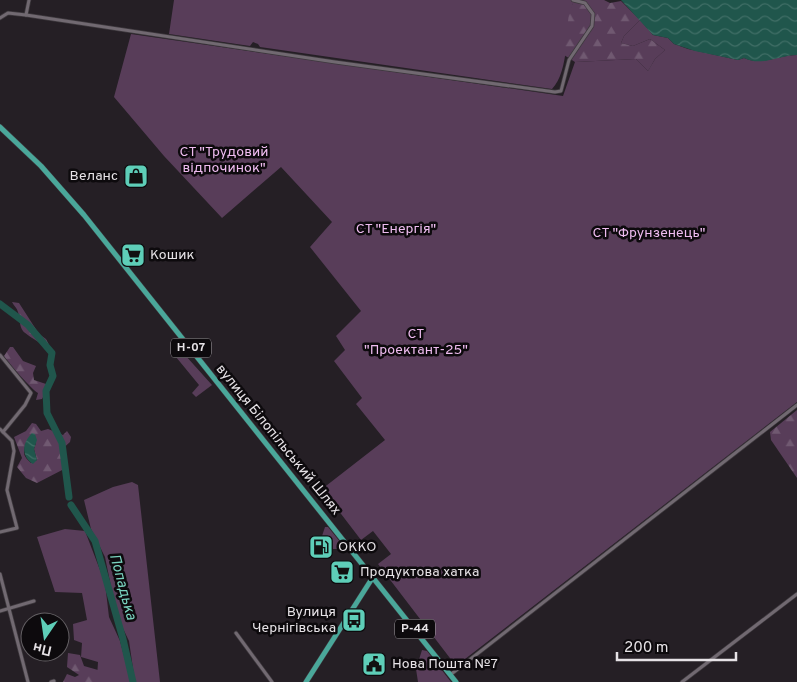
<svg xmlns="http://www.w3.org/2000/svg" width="797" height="682" font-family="Overpass,sans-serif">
	<defs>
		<pattern id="forest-firs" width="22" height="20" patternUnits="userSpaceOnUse" patternTransform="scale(1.25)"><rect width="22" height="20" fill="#583d59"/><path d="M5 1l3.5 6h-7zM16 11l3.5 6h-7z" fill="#705971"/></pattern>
		<pattern id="water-waves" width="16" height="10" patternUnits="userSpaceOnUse" patternTransform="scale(1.25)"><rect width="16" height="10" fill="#20564c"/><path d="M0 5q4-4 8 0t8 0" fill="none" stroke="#406e66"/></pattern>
	</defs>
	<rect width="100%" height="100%" fill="#251f25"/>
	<g fill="#583d59">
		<path d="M174 0H574C565 25 570 71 552 89L260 47 258 44 253 42 250 46 169 34Z"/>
		<path d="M640 20 653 35 668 38 674 44 688 49 738 60 744 58C761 66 779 55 797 55V402L456 666 378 564 391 554 373 531 361 540 322 489 385 440 356 404 362 398 334 361 345 350 336 336 361 311 310 247 332 222 281 167 222 218 164 156 114 97 131 34 563 96 575 62 636 59 648 71 655 59 665 50 650 39 633 46 621 43 624 36Z"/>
		<polygon points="185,355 212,385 196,397 192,393 199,385 176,357"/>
		<polygon points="132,482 138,485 160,682 135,682 129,641 117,616 105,557 91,529 84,500 113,487"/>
		<polygon points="325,527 328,527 341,543 339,549 333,549 322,536"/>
		<polygon points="65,529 85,531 105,583 109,617 120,641 131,682 77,682 97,677 98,662 81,657 82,643 74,640 73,624 87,620 82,593 55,592 37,537"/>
		<polygon points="422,650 427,651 451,682 418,682 416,669"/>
	</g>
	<g fill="url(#forest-firs)" fill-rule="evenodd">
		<polygon points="574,0 604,0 610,3 621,1 640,20 624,36 621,43 633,46 650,39 665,50 655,59 648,71 636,59 575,62 564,55 569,13"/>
		<path d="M12 302 19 303 39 334 46 339 49 345 46 347C43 345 24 333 23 331 19 326 20 318 18 312 17 308 14 306 12 302Z"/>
		<path d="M10 347H13L23 361 36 366 33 373 34 380 49 385 42 399 36 400 38 393C33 391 7 361 4 356Z"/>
		<polygon points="797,410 797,478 771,440 770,432"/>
		<path d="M32 423 36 424 41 431 48 429 63 435 67 431 71 437 70 442 60 451 66 468 37 483 26 478 17 467 22 458 14 437 26 431ZM36 443 34 449 37 460 31 463C24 457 22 453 26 444Z"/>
		<polygon points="68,653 80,655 84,666 98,670 100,682 63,682 67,674 75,677 79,675 67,667"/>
	</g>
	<g fill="url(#water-waves)">
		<path d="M621 0H797V55C780 55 761 67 744 58L738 60 695 51 674 44 668 38 653 35Z"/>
		<path d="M32 433 35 434 37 440 34 449 37 460 33 464C21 456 22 443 32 433Z"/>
	</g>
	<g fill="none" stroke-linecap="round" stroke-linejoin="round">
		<g stroke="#20564c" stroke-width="7">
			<polyline points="0,304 28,325 52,353 50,365 53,376 46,391 47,413 62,443 69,497"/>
			<polyline points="71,505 95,541 123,639 133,682"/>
		</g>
		<g stroke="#3e393e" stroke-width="4.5">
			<g id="minor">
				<polyline points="26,15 335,62 555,92 561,91 569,60 592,26 593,14 585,3 573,0"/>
				<polyline points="0,18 8,13 26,15 29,0"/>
				<polyline points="0,355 31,393 25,405 3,432"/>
				<polyline points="0,429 12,441 14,451 7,490 17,528 0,532"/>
				<polyline points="0,574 28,682"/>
				<polyline points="0,611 34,601"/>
				<polyline points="236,633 272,682"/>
				<polyline points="450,675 797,405"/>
				<polyline points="51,682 54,681"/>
				<polyline points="682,682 797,594"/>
			</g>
		</g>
		<g stroke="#3e393e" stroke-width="6">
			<g id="primary">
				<polyline points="0,127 41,166 84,215 456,682"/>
				<polyline points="306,682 373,577"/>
			</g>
		</g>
		<use href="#minor" stroke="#716971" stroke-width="3"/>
		<use href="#primary" stroke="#4aa79a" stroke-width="5"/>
	</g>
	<defs>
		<g id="shop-square" transform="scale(1.25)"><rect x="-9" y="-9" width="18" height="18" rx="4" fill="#5eceb8" stroke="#0d0a0d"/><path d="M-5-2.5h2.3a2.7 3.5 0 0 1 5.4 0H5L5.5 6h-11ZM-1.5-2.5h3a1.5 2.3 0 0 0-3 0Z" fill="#111"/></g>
		<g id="supermarket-square" transform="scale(1.25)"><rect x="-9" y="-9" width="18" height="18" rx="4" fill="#5eceb8" stroke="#0d0a0d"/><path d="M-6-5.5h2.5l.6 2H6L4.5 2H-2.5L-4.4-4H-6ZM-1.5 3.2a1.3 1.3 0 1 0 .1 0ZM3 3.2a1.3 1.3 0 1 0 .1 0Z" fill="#111"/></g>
		<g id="fuel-square" transform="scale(1.25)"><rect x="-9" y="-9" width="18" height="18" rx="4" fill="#5eceb8" stroke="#0d0a0d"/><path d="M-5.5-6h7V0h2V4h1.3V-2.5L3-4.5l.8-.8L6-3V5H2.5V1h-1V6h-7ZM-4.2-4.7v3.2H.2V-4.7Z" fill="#111"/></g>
		<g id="bus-square" transform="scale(1.25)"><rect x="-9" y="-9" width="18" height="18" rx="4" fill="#5eceb8" stroke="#0d0a0d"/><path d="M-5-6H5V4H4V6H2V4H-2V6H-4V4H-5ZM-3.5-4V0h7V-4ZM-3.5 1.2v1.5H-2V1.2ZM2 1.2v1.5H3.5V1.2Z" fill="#111"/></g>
		<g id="civic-square" transform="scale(1.25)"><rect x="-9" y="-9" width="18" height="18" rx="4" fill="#5eceb8" stroke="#0d0a0d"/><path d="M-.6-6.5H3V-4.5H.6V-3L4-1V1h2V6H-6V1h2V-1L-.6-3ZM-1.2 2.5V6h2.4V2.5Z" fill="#111"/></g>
	</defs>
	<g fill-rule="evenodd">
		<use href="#shop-square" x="136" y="176"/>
		<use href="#supermarket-square" x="133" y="255"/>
		<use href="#fuel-square" x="321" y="547"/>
		<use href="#supermarket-square" x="342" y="572"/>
		<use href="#bus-square" x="354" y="620"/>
		<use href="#civic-square" x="374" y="664"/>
	</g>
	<g text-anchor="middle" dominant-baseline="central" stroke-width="5" stroke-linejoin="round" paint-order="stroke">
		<g fill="#0d0a0d" stroke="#a5a1a5" stroke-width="1">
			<rect x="171" y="338.5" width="40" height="19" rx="4"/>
			<rect x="395" y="619.5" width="40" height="19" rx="4"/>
		</g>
		<g font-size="12" font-weight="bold" fill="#e6e2e6">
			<text x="191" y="348">Н-07</text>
			<text x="415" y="629">Р-44</text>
		</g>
		<g font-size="14" fill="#efbcf0" stroke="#0d0a0d">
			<text x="224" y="152">СТ "Трудовий<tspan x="224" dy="16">відпочинок"</tspan></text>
			<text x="396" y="229">СТ "Енергія"</text>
			<text x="649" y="233">СТ "Фрунзенець"</text>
			<text x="416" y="334">СТ<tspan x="416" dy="16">"Проектант-25"</tspan></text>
		</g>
		<g font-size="14" fill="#e6e2e6" stroke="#0d0a0d" text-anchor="start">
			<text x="118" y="176" text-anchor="end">Веланс</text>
			<text x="150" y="255">Кошик</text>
			<text x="338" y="547">ОККО</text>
			<text x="360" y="572">Продуктова хатка</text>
			<text x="336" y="612" text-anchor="end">Вулиця<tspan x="336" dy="16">Чернігівська</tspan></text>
			<text x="392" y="664">Нова Пошта №7</text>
		</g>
		<g font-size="14" fill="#e6e2e6" stroke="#0d0a0d">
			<text transform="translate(278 440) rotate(51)">вулиця Білопільський Шлях</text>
		</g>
		<g font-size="15" font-style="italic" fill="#79d2be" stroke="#0d0a0d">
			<text transform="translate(122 587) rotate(75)">Попадька</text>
		</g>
	</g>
	<g transform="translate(45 637) rotate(193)"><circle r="24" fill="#0d0a0d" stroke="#646064"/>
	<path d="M0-4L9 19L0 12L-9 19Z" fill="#5eceb8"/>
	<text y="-8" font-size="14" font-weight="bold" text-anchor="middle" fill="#e6e2e6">Пн</text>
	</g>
	<path d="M617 652v8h119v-8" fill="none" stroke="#e6e2e6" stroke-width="2.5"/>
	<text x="624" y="652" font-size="15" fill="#e6e2e6" stroke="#0d0a0d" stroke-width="4" paint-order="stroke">200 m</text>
</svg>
